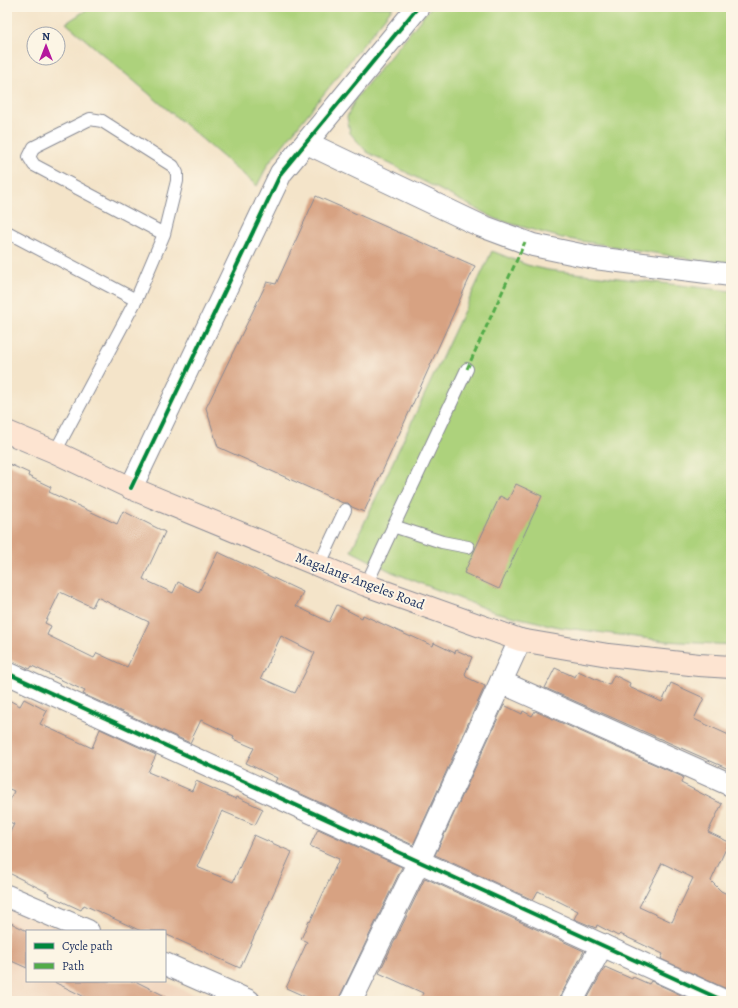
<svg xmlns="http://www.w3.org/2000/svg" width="738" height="1008" font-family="Alegreya,serif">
	<rect width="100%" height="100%" fill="#fcf5e5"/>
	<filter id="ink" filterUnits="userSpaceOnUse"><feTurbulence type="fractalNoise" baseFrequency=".025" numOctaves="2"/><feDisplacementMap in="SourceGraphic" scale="8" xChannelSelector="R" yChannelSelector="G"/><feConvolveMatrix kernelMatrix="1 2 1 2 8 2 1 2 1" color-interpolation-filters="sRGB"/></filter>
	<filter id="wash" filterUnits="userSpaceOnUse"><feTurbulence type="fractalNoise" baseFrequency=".012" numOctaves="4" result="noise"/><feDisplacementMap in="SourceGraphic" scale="16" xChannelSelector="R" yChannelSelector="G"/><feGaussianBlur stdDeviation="0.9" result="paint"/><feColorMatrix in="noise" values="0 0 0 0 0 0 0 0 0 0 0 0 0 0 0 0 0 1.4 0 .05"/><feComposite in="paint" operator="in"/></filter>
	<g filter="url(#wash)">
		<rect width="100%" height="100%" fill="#f4e4c9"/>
		<polygon fill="#f1d5bd" points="7,903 63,931 27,931 27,981 165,981 206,1001 7,1001"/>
		<g fill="#add27c" stroke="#64806d">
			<polygon points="91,7 393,7 268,164 257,186 66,23"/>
			<polygon points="431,7 731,7 731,262 697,260 562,238 498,220 367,152 350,133 347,117 356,98"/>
			<polygon points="492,251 527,265 548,270 731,291 731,645 666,641 559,627 494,612 392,572 351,551"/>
		</g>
		<g id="blocks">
			<g fill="#d7a282" fill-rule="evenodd">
				<polygon points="316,196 475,266 364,512 352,507 348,503 343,503 218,447 206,408 267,282 276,284"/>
				<path d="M7 463 29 473 28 476 51 487 49 492 117 524 123 511 165 532 143 579 173 593 178 582 199 592 218 552 303 592 296 606 329 622 337 605 362 618 363 615 411 637V636L433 646 434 643 455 653 456 650 472 657 465 674 466 675V677L485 686 413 845 275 782 277 778 246 763 254 748 233 739 234 736 201 720 190 743 83 694 85 691 32 666 30 669 7 658ZM60 592 92 607 97 597 149 622 127 667 97 653 94 658 47 635 51 626 45 623ZM281 636 315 653 295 693 261 678Z"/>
				<polygon points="516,484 542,496 499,589 464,573 500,496 508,500"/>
				<polygon points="555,668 575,677 578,671 609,685 614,675 630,683 629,687 662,702 671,683 704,698 694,719 731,736 731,770 545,688"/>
				<polygon points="7,699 20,706 24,699 47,711 40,724 92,748 100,729 156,755 148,772 192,791 196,781 236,799 237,797 263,809 255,825 222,811 197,867 233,882 254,835 292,852 240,968 165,934 165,931 141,931 84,905 81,910 48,895 49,893 7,872 7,838 14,824 7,821 7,807 14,791 7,788"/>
				<path d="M504 705 522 714 523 711 532 716 535 711 683 777 681 783 722 804 708 832 729 842 711 881 721 891 731 896V991L661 959 663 954 620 934 618 936 597 925 596 928 574 919 578 911 538 891 533 900 435 855ZM662 863 693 878 672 922 639 907Z"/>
				<polygon points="318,829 402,867 340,996 339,1001 315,1001 286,988 307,942 301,939 309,921 310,922 339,859 310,846"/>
				<polygon points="425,878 584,951 561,995 560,1001 419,1001 423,993 379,973"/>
				<polygon points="7,921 27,931 27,968 7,959"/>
				<polygon points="605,967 632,979 633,977 649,984 651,981 694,1001 586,1001"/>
				<polygon points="52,981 135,981 175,1001 93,1001"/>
			</g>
		</g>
	</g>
	<g filter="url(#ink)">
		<use href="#blocks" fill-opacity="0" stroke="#888a94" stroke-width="1"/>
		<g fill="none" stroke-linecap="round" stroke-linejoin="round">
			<g stroke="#888a94" stroke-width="14">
				<g id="lane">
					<polyline points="7,232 136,300"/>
					<polyline points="55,452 136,300 164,234 34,165 29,157 34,147 90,119 102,121 173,166 177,173 177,181 164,234"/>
					<polyline points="393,526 442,542 468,547"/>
					<polyline points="319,566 345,510"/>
					<polyline points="366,585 467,369"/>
				</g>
			</g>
			<g stroke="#888a94" stroke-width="24">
				<g id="street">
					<polyline points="307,143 479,225 533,245 595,258 731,275"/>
					<polyline points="131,488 281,173 418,7"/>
					<polyline points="7,673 724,1001"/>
					<polyline points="501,682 731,785"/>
					<polyline points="7,896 88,931"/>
					<polyline points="165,964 249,1001"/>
					<polyline points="351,1001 419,861 520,640"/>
					<polyline points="572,1001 602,945"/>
				</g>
			</g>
			<g stroke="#888a94" stroke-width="24">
				<polyline id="secondary" points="7,432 55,452 131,488 366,585 520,640 608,655 699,665 731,667"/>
			</g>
			<use href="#lane" stroke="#fff" stroke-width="12"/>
			<use href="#street" stroke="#fff" stroke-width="22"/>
			<use href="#secondary" stroke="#fde4d1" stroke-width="22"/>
			<polyline stroke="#52ab49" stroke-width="3" stroke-dasharray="6 3" stroke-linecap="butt" points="467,369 525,242"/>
			<g stroke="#fcf5e5" stroke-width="6">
				<g id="cycleway">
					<polyline points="131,488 281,173 418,7"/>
					<polyline points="7,673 724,1001"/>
				</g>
			</g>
			<use href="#cycleway" stroke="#00873e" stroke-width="4"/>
		</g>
	</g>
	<g text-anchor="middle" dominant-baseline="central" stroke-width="4" stroke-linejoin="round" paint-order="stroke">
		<g font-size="14" fill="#1b2f5e" stroke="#fcf5e5">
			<text transform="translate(360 581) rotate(21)">Magalang-Angeles Road</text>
		</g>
	</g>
	<rect width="738" height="1008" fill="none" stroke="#fcf5e5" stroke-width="24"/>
	<rect x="26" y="930" width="140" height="52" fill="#fcf5e5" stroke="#a2a6af"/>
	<rect x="34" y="943" width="20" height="6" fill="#00873e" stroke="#a2a6af"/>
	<text x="62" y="950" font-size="12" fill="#1b2f5e">Cycle path</text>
	<rect x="34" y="963" width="20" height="6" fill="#52ab49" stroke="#a2a6af"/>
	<text x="62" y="970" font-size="12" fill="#1b2f5e">Path</text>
	<g transform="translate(46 46)"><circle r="19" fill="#fcf5e5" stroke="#a2a6af"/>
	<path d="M0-3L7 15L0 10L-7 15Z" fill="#b5179e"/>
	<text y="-6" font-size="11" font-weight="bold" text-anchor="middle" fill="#1b2f5e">N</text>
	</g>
</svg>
